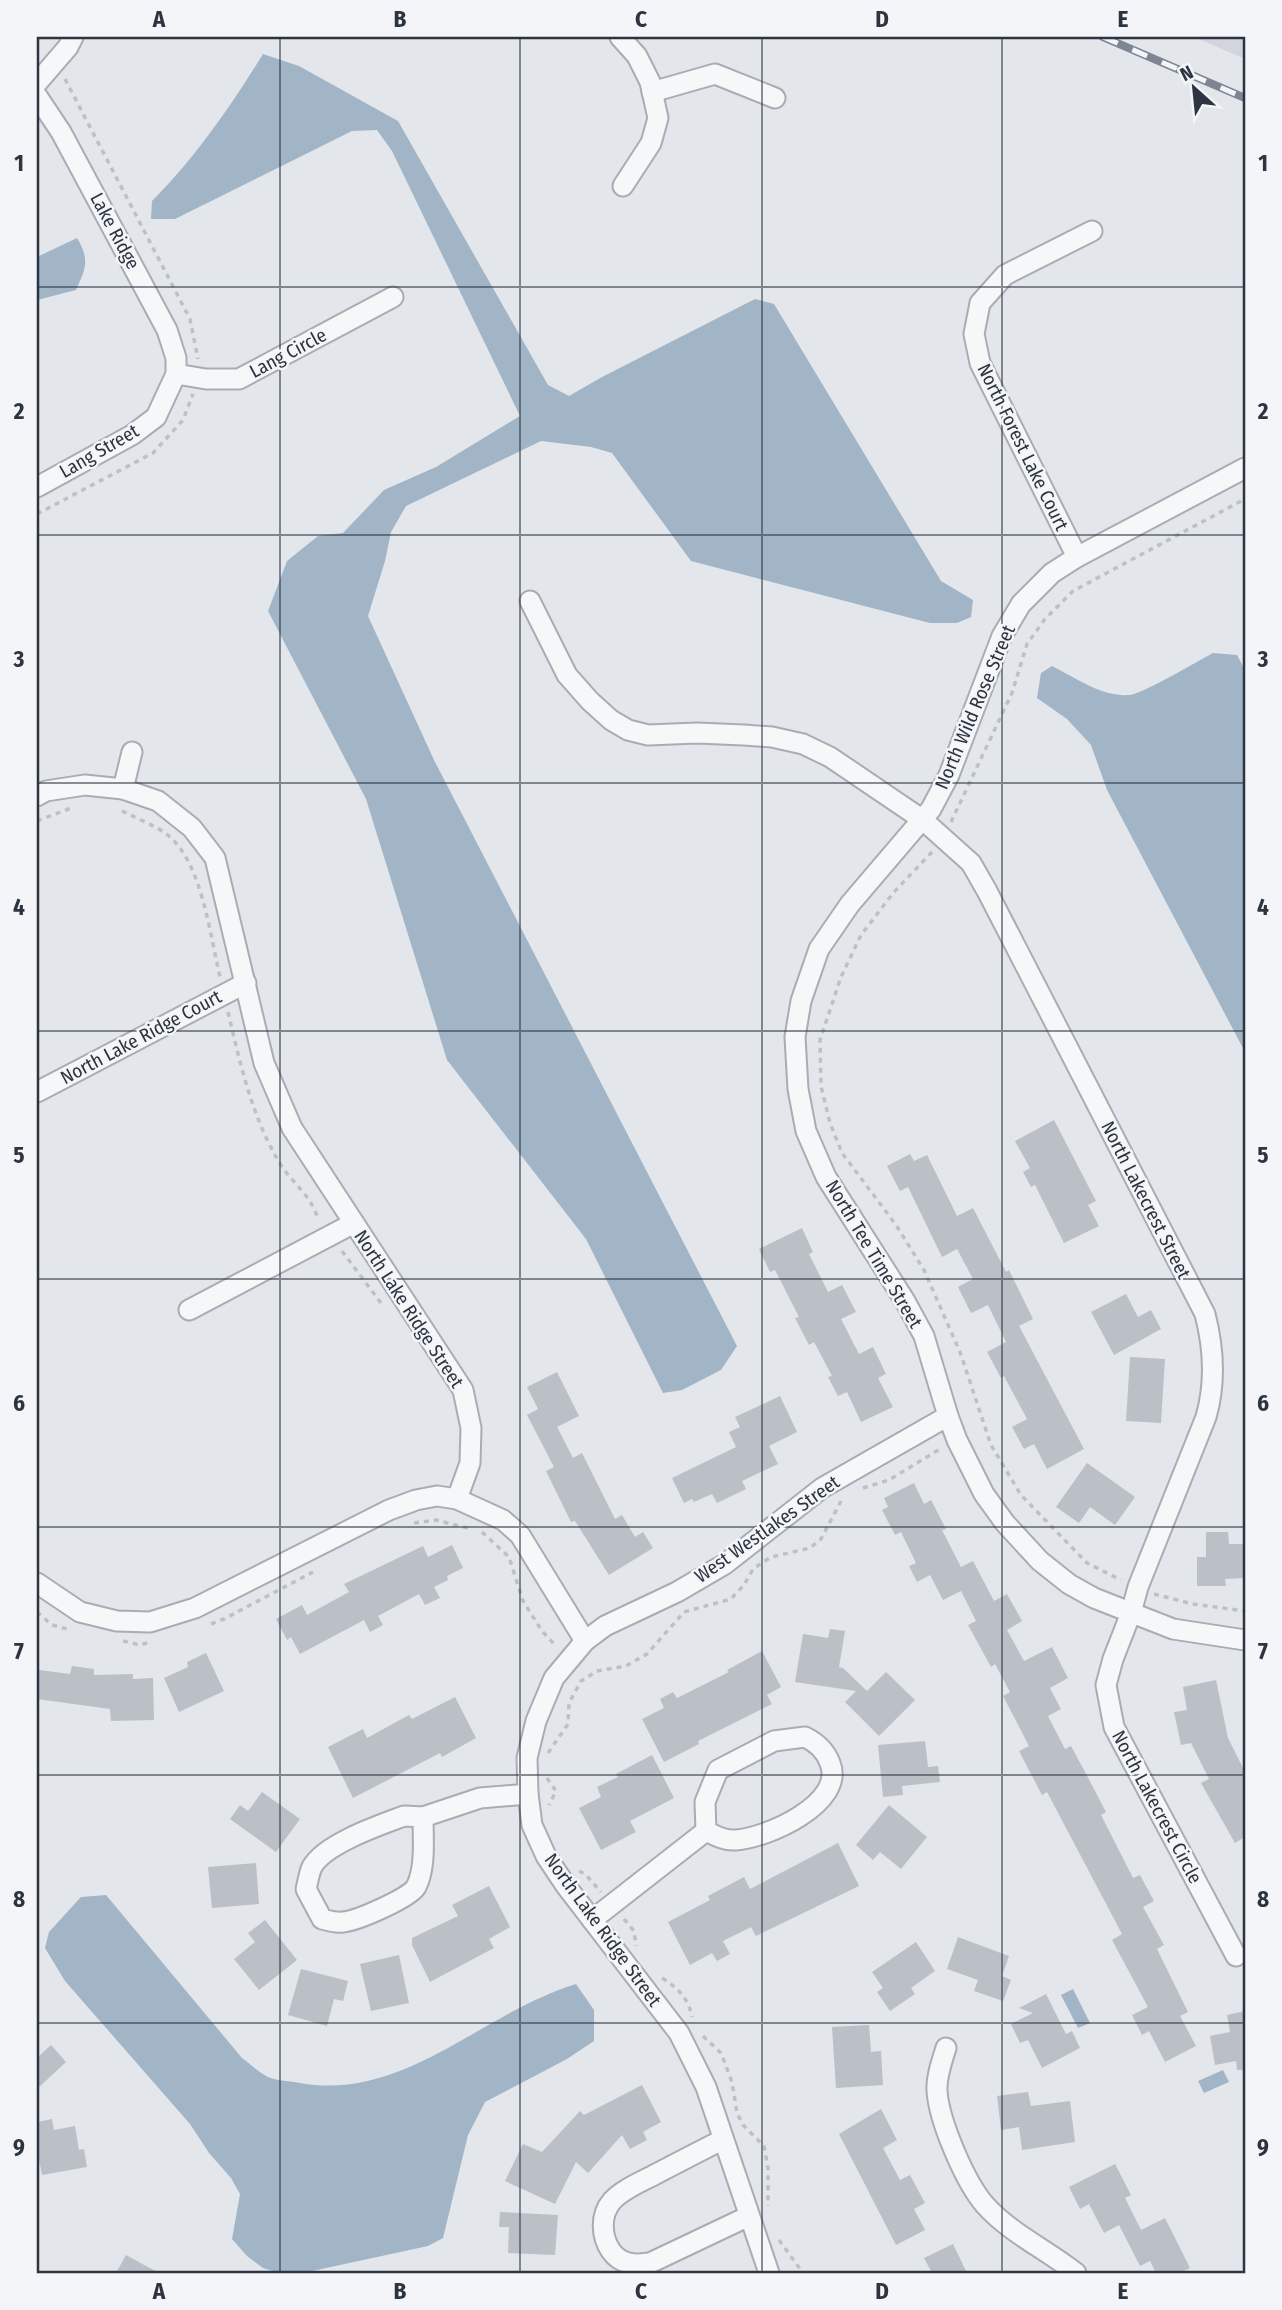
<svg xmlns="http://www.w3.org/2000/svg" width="1282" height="2310" font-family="'Fira Sans Condensed',sans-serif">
	<rect width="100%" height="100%" fill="#e3e6ea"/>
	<polygon fill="#d2d5dc" points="1194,37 1245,37 1245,59"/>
	<g fill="#a1b5c7">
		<path d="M263 54 299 66 398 121 548 385 569 396 602 377 755 299 774 304 941 581 973 600 971 617 957 623H930L691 561 612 453 591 447 541 441 406 506 391 532 385 561 368 616 434 760 737 1346 721 1370 682 1390 663 1393 586 1239 447 1060 366 799 268 611 287 561 318 536 343 533 384 490 436 467 520 416 392 151 377 130 352 131 175 219H151L152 201C195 158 231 106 263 54Z"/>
		<path d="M77 238C90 260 86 268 76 290L37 300V257Z"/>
		<path d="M1213 653 1237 655 1245 670V1052L1107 790 1091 745 1067 719 1037 698 1041 673 1052 666C1076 678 1102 697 1129 695 1141 695 1198 661 1213 653Z"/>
		<path d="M106 1895 242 2058C250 2064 259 2072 268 2077 277 2081 290 2081 300 2083 404 2102 483 2012 576 1984L594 2010V2041L567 2059 485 2102 468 2135 443 2238 428 2246 303 2273H279L263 2268 247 2256 232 2239 240 2194 231 2178 209 2153 190 2124 65 1981 45 1948 49 1932 81 1897Z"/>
		<polygon points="1073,1989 1090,2023 1078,2028 1061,1995"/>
		<polygon points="1223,2070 1229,2082 1204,2093 1198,2081"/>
	</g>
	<g fill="#bbc0c7">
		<polygon points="1054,1120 1096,1201 1088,1205 1099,1226 1064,1243 1035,1185 1031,1187 1023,1172 1030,1168 1015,1141"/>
		<polygon points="910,1154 914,1161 927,1155 957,1216 973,1208 1006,1272 1009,1270 1033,1319 1019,1326 1084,1449 1047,1469 1034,1444 1024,1449 1012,1427 1027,1419 1004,1376 1001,1378 987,1352 1006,1342 988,1305 971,1313 958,1287 973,1279 957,1249 942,1257 908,1187 900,1191 887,1166"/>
		<polygon points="802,1228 813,1252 809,1254 828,1292 842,1285 856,1312 841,1319 859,1354 873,1347 886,1374 878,1378 893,1407 861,1422 847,1392 838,1396 828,1377 832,1376 814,1342 809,1345 795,1318 799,1317 775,1270 770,1272 759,1249"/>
		<polygon points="1126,1294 1138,1317 1151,1310 1161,1329 1114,1355 1091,1312"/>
		<polygon points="1130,1357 1165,1359 1161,1423 1126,1421"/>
		<polygon points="557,1372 579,1416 557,1427 573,1458 582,1453 615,1519 622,1515 635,1537 643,1532 653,1548 609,1575 575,1521 571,1522 546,1471 554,1467 527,1415 538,1409 527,1387"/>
		<polygon points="780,1396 797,1432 769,1446 778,1464 742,1481 746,1489 717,1503 712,1494 694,1502 692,1499 684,1503 672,1478 736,1447 729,1432 740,1427 735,1417"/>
		<polygon points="1087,1463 1135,1497 1115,1525 1090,1507 1079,1523 1056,1507"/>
		<polygon points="914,1483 924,1504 931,1500 946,1529 942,1530 961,1567 973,1561 994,1601 1007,1594 1022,1621 1007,1630 1024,1661 1052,1647 1068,1678 1050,1688 1061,1709 1048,1716 1065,1749 1071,1746 1085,1772 1106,1812 1101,1815 1133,1878 1140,1875 1154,1901 1143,1907 1164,1945 1157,1949 1188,2012 1180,2016 1196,2046 1165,2062 1149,2031 1142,2035 1132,2015 1148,2007 1112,1940 1122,1934 1047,1792 1042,1795 1019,1751 1029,1746 1003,1696 1010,1692 995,1664 991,1667 968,1625 976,1621 961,1591 943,1600 930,1575 917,1582 909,1566 916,1563 901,1532 895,1535 882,1510 888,1507 884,1498"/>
		<polygon points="1206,1532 1228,1532 1229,1544 1245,1544 1245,1578 1225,1579 1226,1586 1197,1586 1197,1557 1206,1557"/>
		<polygon points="452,1545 463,1568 447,1576 448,1580 434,1587 440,1598 425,1605 419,1594 378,1616 383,1625 370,1632 364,1620 300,1654 291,1637 287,1640 276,1619 302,1605 307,1615 349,1592 344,1584 423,1546 428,1557"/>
		<polygon points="830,1629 845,1631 839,1667 843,1668 867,1691 886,1672 915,1700 879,1736 845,1702 856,1691 795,1682 803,1634 828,1638"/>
		<polygon points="762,1651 781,1687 767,1695 772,1704 698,1741 699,1744 664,1762 642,1719 664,1708 660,1699 673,1692 677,1698 729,1672 727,1670"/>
		<polygon points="206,1653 224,1691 179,1712 164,1678 188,1667 187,1662"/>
		<polygon points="72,1666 94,1669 94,1675 133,1674 133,1679 153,1678 154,1720 111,1721 110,1709 37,1699 39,1670 70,1674"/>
		<polygon points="1216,1680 1228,1738 1245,1772 1245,1837 1235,1843 1201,1783 1209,1779 1191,1743 1181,1745 1174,1712 1187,1710 1183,1687"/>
		<polygon points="455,1697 476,1738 442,1757 440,1753 353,1798 328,1747 363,1729 367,1738 409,1715 412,1719"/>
		<polygon points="925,1741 928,1767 938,1766 940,1782 902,1786 903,1795 883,1797 878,1745"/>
		<polygon points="652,1755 674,1798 630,1821 636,1832 601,1850 579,1808 601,1797 597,1787 618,1777 616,1774"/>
		<polygon points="262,1792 300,1819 276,1852 230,1819 240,1805 248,1811"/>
		<polygon points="889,1805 927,1837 901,1869 880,1852 873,1860 856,1845"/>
		<polygon points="838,1843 859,1886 756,1936 751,1927 723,1941 730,1954 717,1961 712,1953 690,1965 668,1922 710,1900 708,1896 744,1877 750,1889"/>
		<polygon points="256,1863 259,1904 212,1908 208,1867"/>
		<polygon points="489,1886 510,1927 489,1939 494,1948 430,1982 412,1945 412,1938 458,1916 452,1905"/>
		<polygon points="265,1920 297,1960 259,1990 234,1959 255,1942 248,1933"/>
		<polygon points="958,1937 1009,1956 1002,1976 1011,1980 1003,2001 974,1991 978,1980 947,1969"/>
		<polygon points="916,1942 935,1971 911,1988 915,1994 890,2011 877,1992 883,1988 872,1972"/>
		<polygon points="399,1955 409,2003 371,2011 360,1964"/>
		<polygon points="301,1969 348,1981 343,2001 334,1999 327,2026 288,2015"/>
		<polygon points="1046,1994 1066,2034 1072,2031 1080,2048 1042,2068 1028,2040 1020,2043 1011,2024 1033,2013 1019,2008"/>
		<polygon points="1245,2011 1245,2070 1237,2070 1236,2061 1215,2065 1210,2036 1230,2032 1227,2015"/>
		<polygon points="869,2025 871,2052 881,2051 883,2085 836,2088 832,2027"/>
		<polygon points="51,2045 66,2062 37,2089 37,2058"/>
		<polygon points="642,2085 661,2122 643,2132 647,2140 630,2149 622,2135 588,2173 576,2162 555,2204 505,2181 523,2144 542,2152 580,2111 584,2115"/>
		<polygon points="1028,2092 1031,2106 1070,2101 1075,2142 1022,2150 1019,2127 1001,2130 997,2096"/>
		<polygon points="881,2109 897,2140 883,2148 900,2180 910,2175 925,2203 914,2209 925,2230 896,2245 839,2134"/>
		<polygon points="52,2119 54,2130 75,2126 79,2150 84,2149 87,2167 42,2175 37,2149 37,2122"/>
		<polygon points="1115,2164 1131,2195 1125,2198 1141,2230 1165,2218 1190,2268 1180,2273 1156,2273 1150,2261 1140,2266 1119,2225 1104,2233 1089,2204 1080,2209 1069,2187"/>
		<polygon points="500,2212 558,2215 555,2255 508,2253 509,2227 499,2227"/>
		<polygon points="953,2244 967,2273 932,2273 924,2258"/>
		<polygon points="126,2255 159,2273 116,2273"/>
	</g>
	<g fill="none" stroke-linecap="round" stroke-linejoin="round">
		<g stroke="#a8adb4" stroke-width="23">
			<g id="minor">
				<polyline points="620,37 637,56 650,82 658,118 651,143 623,186"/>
				<polyline points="37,83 68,47 73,37"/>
				<polyline points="652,92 715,74 775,98"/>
				<polyline points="37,96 61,132 167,330 176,358 176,374 156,417 132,435 37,487"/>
				<polyline points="176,374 206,379 239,379 393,297"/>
				<polyline points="1245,468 1077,557 1052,573 1021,604 1002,636 949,775 931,809 850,904 819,949 801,1001 795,1037 798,1089 806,1131 826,1177 905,1301 924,1336 948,1416 957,1440 984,1494 1005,1523 1040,1561 1069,1584 1094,1598 1173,1629 1245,1640"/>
				<polyline points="1077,557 980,363 974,334 980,303 1005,275 1092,231"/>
				<path d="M530 601 567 675 590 701 611 720 628 730 648 735 697 733 744 735 772 737 803 744 830 757 923 820 971 863 987 891 1205 1314C1214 1349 1216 1382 1206 1417L1138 1587 1131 1613 1113 1659 1106 1685 1114 1727 1236 1956"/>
				<polyline points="123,789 132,752"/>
				<polyline points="37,796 46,791 85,785 123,789 158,801 192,828 215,858 264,1063 292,1128 463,1390 471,1428 470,1463 457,1499"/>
				<polyline points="37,1092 246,983"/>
				<polyline points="189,1310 354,1223"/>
				<polyline points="37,1583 80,1612 117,1621 150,1622 195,1608 389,1510 416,1500 437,1496 457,1499 503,1520 520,1535 585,1641"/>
				<path d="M805 1737C817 1743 825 1750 830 1763 846 1803 767 1838 736 1840 725 1841 716 1836 706 1831L705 1802 718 1770 774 1741Z"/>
				<path d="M404 1816 423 1817C423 1839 426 1868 416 1887 409 1898 357 1921 343 1922 336 1923 329 1921 322 1919L306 1889C308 1882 309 1873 312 1867 324 1844 380 1825 404 1816Z"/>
				<polyline points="423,1817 480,1798 528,1794"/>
				<polyline points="592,1920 706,1831"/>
				<path d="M946 2048C942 2061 936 2077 937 2091 939 2121 965 2182 985 2205 1010 2233 1047 2250 1076 2273"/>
				<path d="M722 2140C700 2151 677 2163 654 2175 641 2182 623 2189 612 2201 600 2215 601 2236 611 2251 621 2265 635 2265 650 2263L749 2216"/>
				<polyline points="769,2273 706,2087 679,2033 566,1886 546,1856 532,1825 528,1794 527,1758 536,1721 554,1678 585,1641 605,1626 677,1592 725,1564 822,1488 948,1416"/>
			</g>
		</g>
		<g stroke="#bdc0c5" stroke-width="3.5" stroke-dasharray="5 5" stroke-linecap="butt">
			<polyline points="65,79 190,319 198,359"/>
			<polyline points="37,514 153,453 183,420 193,394"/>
			<path d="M122 811C136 818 152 824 165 833 202 859 210 936 220 977"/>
			<polyline points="37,821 71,808"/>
			<polyline points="951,822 1012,693 1027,644 1045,619 1073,591 1245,499"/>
			<polyline points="932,852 894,892 861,935 841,977 820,1040 821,1086 830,1123 842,1153 896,1225 924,1270 960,1352 991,1445 1021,1495 1087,1563 1121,1580"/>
			<path d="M228 1012C240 1063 252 1117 279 1162 291 1182 313 1197 318 1220"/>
			<polyline points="342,1251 381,1303"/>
			<polyline points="863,1488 889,1480 940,1449"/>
			<polyline points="414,1523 436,1520 471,1529"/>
			<polyline points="482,1532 509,1557 523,1601 542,1631 556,1646"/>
			<polyline points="1154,1594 1193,1604 1245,1611"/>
			<polyline points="37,1612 52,1625 71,1630"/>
			<polyline points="211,1624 224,1619 313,1572"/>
			<polyline points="123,1641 140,1645 150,1642"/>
			<polyline points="548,1753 568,1724 569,1703 581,1681 597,1671 626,1666 647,1654 684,1612 731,1599 744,1585 753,1569 771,1557 810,1548 821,1539 841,1501"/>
			<polyline points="547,1778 556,1791 549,1805"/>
			<polyline points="579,1871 585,1874 601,1892"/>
			<polyline points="624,1919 634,1931 636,1946"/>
			<path d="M662 1978C679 1989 688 1998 692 2017"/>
			<polyline points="703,2036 721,2053 732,2082 737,2113 743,2125 764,2146 768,2168 768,2206"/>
			<polyline points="779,2240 803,2273"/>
		</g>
		<use href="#minor" stroke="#f6f7f9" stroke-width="19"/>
		<g stroke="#7e8693" stroke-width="8">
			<polyline id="rail" points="1103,37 1245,98"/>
		</g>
		<use href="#rail" stroke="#f3f5f8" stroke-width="5" stroke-dasharray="16" stroke-linecap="butt"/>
	</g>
	<path fill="none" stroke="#2c3441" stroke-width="2" stroke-opacity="0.55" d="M280 37V2273M520 37V2273M762 37V2273M1002 37V2273M37 287H1245M37 535H1245M37 783H1245M37 1031H1245M37 1279H1245M37 1527H1245M37 1775H1245M37 2023H1245"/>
	<g text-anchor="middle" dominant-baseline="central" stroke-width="5" stroke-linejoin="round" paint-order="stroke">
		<g font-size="19" fill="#2c3441" stroke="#f3f5f8">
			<text transform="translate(115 231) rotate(62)">Lake Ridge</text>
			<text transform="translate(288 353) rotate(-28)">Lang Circle</text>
			<text transform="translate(1023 447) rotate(64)">North Forest Lake Court</text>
			<text transform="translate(99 451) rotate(-30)">Lang Street</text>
			<text transform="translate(975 707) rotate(-67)">North Wild Rose Street</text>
			<text transform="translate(141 1037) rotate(-28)">North Lake Ridge Court</text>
			<text transform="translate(1146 1200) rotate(63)">North Lakecrest Street</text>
			<text transform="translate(874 1254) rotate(59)">North Tee Time Street</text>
			<text transform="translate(409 1309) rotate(57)">North Lake Ridge Street</text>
			<text transform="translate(767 1529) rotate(-35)">West Westlakes Street</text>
			<text transform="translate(1157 1807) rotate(62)">North Lakecrest Circle</text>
			<text transform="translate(603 1930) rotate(54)">North Lake Ridge Street</text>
		</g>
	</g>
	<rect width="1282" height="2310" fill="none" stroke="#f3f5f8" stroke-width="77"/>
	<g transform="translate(1194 88) rotate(333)" stroke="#f3f5f8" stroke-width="5" paint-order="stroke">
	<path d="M0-5L12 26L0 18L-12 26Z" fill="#2c3441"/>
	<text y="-10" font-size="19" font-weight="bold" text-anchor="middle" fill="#2c3441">N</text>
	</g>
	<rect x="38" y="38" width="1206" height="2234" fill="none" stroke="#2c3441" stroke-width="2.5"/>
	<g font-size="23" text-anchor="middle" font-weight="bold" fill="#2c3441">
		<text x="159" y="27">A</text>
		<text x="400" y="27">B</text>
		<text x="641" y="27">C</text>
		<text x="882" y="27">D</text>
		<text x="1123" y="27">E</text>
		<text x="19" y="171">1</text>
		<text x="1263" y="171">1</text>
		<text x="19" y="419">2</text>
		<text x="1263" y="419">2</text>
		<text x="19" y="667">3</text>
		<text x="1263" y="667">3</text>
		<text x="19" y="915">4</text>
		<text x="1263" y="915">4</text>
		<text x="19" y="1163">5</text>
		<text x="1263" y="1163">5</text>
		<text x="19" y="1411">6</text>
		<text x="1263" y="1411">6</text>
		<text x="19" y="1659">7</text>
		<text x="1263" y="1659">7</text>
		<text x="19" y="1907">8</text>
		<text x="1263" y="1907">8</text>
		<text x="19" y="2155">9</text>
		<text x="1263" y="2155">9</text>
		<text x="159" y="2299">A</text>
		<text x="400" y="2299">B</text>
		<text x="641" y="2299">C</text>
		<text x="882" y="2299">D</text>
		<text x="1123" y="2299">E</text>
	</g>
</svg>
